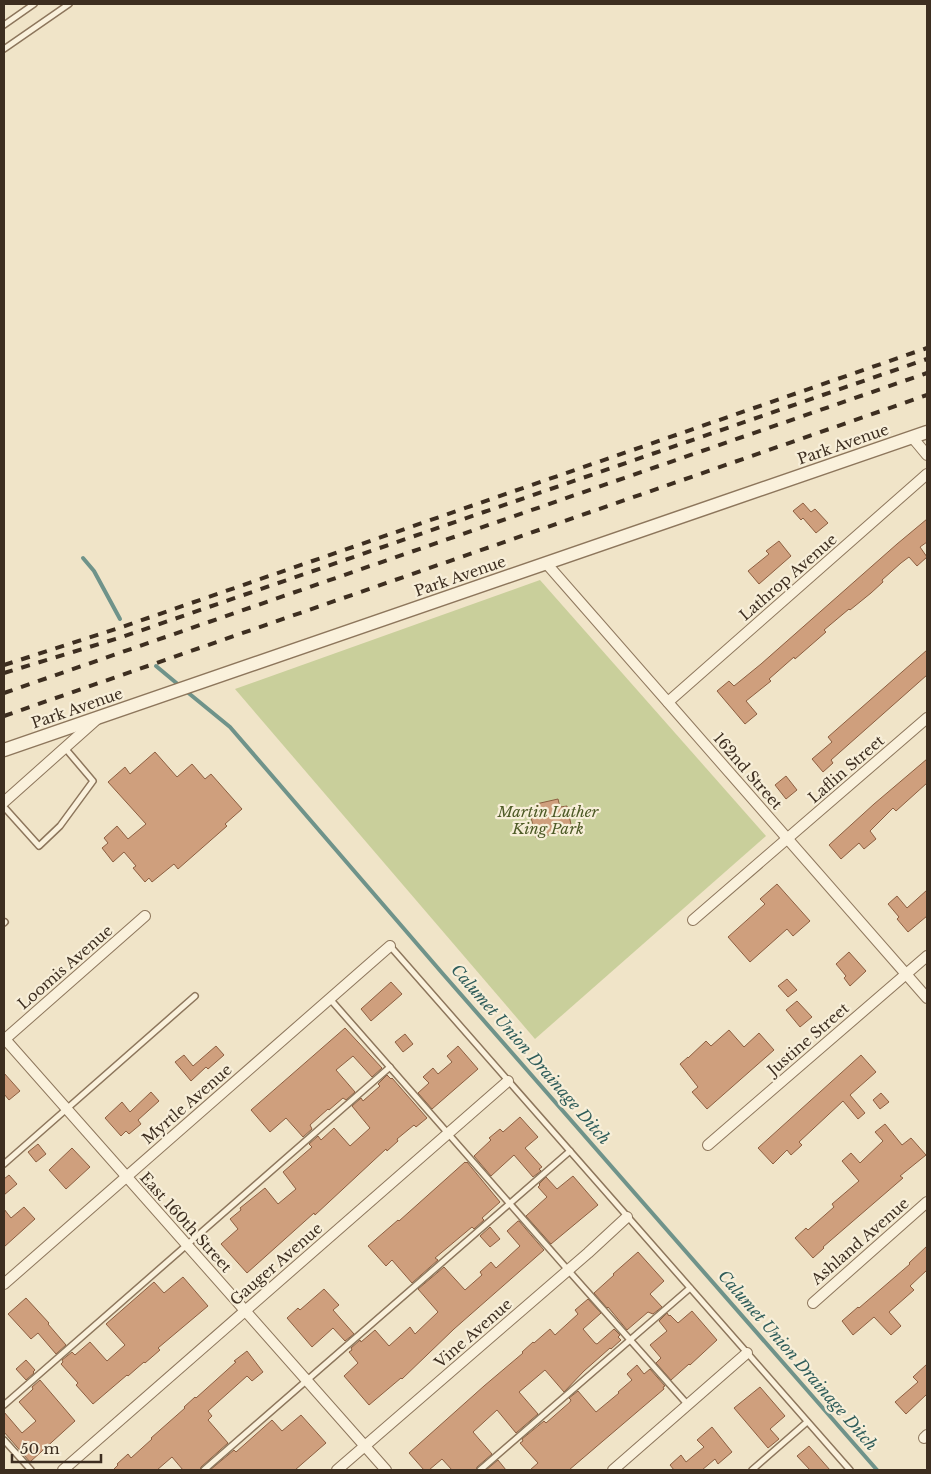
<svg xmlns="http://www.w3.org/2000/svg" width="931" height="1474" font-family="'Libre Baskerville',serif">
	<rect width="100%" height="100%" fill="#f0e4c8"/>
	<polygon fill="#c9cf9b" points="540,580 766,836 535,1039 235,689"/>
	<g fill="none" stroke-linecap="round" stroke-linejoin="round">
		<g stroke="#6f938a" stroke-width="4">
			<polyline points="83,558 94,571 120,619"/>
			<polyline points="156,666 180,686"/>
			<polyline points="186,691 230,727 443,974 877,1470"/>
		</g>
	</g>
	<g fill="#cf9f7d" stroke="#8d5f41">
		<polygon points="803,503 811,512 815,509 828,523 816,533 803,518 801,520 793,511"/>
		<polygon points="927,519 927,542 920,547 927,557 917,566 909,557 901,563 882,580 883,582 871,593 850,610 849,609 824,630 826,632 795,659 794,657 769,679 771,681 746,701 757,714 745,724 717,691 729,681 734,686 761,664 897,544"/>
		<polygon points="779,541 791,556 759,584 748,571 769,554 766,551"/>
		<polygon points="927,650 927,675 831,760 833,763 823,772 812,759 832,742 828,737"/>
		<polygon points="155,752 177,777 192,764 205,779 211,774 242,809 225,824 227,826 178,869 174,864 152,882 149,878 145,882 133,868 136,866 124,852 113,862 102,848 108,843 104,838 117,826 128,839 146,824 108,782 125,767 130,774"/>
		<polygon points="927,759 927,783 896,811 893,808 870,831 876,839 864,849 859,843 841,859 829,845 874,804"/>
		<polygon points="786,776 797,790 786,799 775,785"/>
		<polygon points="558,799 560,807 567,806 572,829 536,838 530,813 537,811 536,804"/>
		<polygon points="777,884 810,921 793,936 787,929 750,962 728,937 765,904 760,899"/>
		<polygon points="927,890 927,916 908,932 897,919 899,917 888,904 897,896 907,908"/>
		<polygon points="849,952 866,971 850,986 844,978 846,976 836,964"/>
		<polygon points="787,979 797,990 788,997 778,986"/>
		<polygon points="391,982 402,994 371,1021 361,1009"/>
		<polygon points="797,1001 812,1017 800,1027 786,1010"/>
		<polygon points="345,1028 382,1068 372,1077 353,1056 336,1070 355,1092 346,1100 343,1098 329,1110 328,1109 310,1125 312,1129 303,1137 286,1118 270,1132 251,1110"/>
		<polygon points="729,1030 744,1047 759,1033 774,1050 707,1109 692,1092 698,1087 680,1064 688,1057 688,1058 706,1041 711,1046"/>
		<polygon points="405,1034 413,1044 403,1052 395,1042"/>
		<polygon points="216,1046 224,1055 208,1069 206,1067 191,1081 175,1062 184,1055 193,1066"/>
		<polygon points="458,1046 478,1069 432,1109 418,1093 429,1083 423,1077 433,1068 438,1074 452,1062 447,1056"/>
		<polygon points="861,1055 876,1072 850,1095 865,1113 858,1119 843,1101 799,1142 802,1145 791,1155 787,1150 773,1164 758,1148"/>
		<polygon points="4,1073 20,1091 9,1100 4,1094"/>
		<polygon points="387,1075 391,1079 392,1078 427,1118 416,1127 414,1125 397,1139 398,1141 387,1151 386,1149 315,1215 314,1213 247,1273 221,1244 238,1229 230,1219 241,1210 240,1208 265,1188 278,1204 296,1189 283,1172 312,1147 309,1144 318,1136 321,1140 334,1128 350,1146 370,1128 352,1106 361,1098 363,1101 380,1086 378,1084"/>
		<polygon points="151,1092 159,1101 138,1120 141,1124 129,1134 126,1131 121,1136 105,1118 122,1102 130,1112"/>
		<polygon points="881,1093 889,1102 880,1109 873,1100"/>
		<polygon points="520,1117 538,1137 525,1148 542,1167 539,1169 541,1171 533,1177 514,1155 491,1176 474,1156 491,1140 489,1138 500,1129 503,1132"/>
		<polygon points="885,1124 902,1145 911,1138 926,1155 900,1176 903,1178 823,1247 824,1248 813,1258 795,1238 806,1228 808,1230 834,1207 832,1204 859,1181 842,1161 851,1153 860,1163 883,1141 875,1132"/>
		<polygon points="38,1144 46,1154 36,1162 28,1152"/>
		<polygon points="72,1148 90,1167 66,1189 49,1170"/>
		<polygon points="465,1162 466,1163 467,1162 500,1202 482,1218 484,1220 474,1229 472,1227 435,1258 438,1260 412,1283 392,1260 386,1266 368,1246 398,1220 399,1221"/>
		<polygon points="9,1175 17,1184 4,1195 4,1179"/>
		<polygon points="573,1176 598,1205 551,1244 526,1216 547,1197 538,1187 540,1185 539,1184 546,1177 557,1189"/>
		<polygon points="24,1207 35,1219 4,1247 4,1209 11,1218"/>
		<polygon points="518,1221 519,1221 544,1250 454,1329 402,1379 401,1378 369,1405 344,1376 358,1363 349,1352 352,1350 351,1348 360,1340 361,1342 375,1330 389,1346 410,1327 415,1334 438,1312 418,1289 444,1267 465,1290 482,1275 480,1272 491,1262 496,1268 520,1246 507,1231"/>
		<polygon points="490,1227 500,1239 490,1247 480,1236"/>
		<polygon points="927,1246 927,1270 910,1286 914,1290 889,1312 901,1326 891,1335 874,1317 853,1335 842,1321 858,1307 859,1308 910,1264 909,1263"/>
		<polygon points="638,1252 664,1281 650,1294 662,1307 653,1314 648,1312 627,1330 608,1307 607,1308 594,1293 614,1275 613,1274"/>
		<polygon points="183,1277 208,1306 158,1348 160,1350 145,1363 144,1362 128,1376 127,1375 93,1404 76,1385 78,1383 61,1364 63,1362 62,1360 72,1352 75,1355 90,1342 107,1361 125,1345 106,1324 154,1282 164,1293"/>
		<polygon points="324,1289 339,1305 333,1310 354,1334 345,1341 333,1328 312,1347 287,1318 298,1308 300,1310"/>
		<polygon points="26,1298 49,1323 48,1324 66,1345 56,1354 38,1333 31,1339 8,1314"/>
		<polygon points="588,1299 601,1313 583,1329 595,1343 597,1344 614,1329 620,1335 618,1337 621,1340 611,1349 610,1348 584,1371 564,1392 545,1370 519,1392 538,1414 516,1433 497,1410 473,1432 492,1454 477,1467 476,1470 452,1470 442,1459 429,1470 424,1470 409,1453 484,1386 523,1353 522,1352 533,1342 534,1343 550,1329 555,1335 578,1314 575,1310"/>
		<polygon points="692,1311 717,1340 690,1365 689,1364 671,1380 656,1363 661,1358 650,1345 667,1331 659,1321 667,1313 669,1316 670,1315 678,1323"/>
		<polygon points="247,1351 263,1372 252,1381 247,1376 208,1411 212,1416 208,1420 228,1443 201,1467 200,1470 183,1470 172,1457 157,1470 113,1470 118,1465 117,1464 128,1454 131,1458 152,1439 151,1438 185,1408 184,1407 195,1397 196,1398 236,1362 234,1361"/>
		<polygon points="26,1360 35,1370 33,1372 34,1373 26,1380 16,1369"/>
		<polygon points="927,1364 927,1394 906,1414 895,1402 918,1382 913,1377"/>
		<polygon points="637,1365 644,1374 650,1369 665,1386 663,1387 664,1389 569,1470 530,1470 538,1463 520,1443 523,1441 522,1439 544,1421 546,1423 570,1402 571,1400 569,1398 578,1391 596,1412 619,1393 618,1392 632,1380 627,1374"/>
		<polygon points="40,1380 75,1421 30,1462 4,1432 4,1412 22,1433 36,1421 19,1402 32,1390 33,1389 32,1387"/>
		<polygon points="760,1387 785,1416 770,1429 779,1439 768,1448 734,1408"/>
		<polygon points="301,1415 326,1443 295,1470 210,1470 234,1450 236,1452 272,1420 282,1431"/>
		<polygon points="712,1427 732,1452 718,1464 715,1459 702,1470 674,1470 670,1465 681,1455 686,1462 704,1447 697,1440"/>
		<polygon points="809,1446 830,1470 810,1470 797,1456"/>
		<polygon points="498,1460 506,1470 486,1470"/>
	</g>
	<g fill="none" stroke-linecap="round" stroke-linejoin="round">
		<g stroke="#8d765c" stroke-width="8">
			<g id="service">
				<polyline points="4,25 34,4"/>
				<polyline points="4,49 69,4"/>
				<polyline points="4,807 39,846 60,826 93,781 65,748"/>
				<polyline points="4,923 5,922"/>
				<polyline points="390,946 850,1470"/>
				<polyline points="330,999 568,1270 688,1405"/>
				<polyline points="4,1164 195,996"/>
				<polyline points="4,1405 390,1067"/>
				<polyline points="4,1440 31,1470"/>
				<polyline points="204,1470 570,1151"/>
				<polyline points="480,1470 690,1288"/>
				<polyline points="752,1470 807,1422"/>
			</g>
		</g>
		<g stroke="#8d765c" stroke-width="12">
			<g id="minor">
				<polyline points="912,437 927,455"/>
				<polyline points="546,563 927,998"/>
				<polyline points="668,702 927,474"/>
				<polyline points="4,802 96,720"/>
				<polyline points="693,920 927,718"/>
				<polyline points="4,1038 386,1470"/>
				<polyline points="4,1040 145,916"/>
				<polyline points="708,1145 927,956"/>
				<polyline points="4,1284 390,946"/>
				<polyline points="813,1303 927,1202"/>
				<polyline points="924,1438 927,1435"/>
				<polyline points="63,1470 508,1081"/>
				<polyline points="337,1470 588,1253 627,1217"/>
				<polyline points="613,1470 747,1353"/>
			</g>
		</g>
		<g stroke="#8d765c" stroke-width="15">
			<polyline id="tertiary" points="4,750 927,432"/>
		</g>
		<use href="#service" stroke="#faf1dc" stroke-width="5"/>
		<use href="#minor" stroke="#faf1dc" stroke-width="10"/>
		<use href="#tertiary" stroke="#faf1dc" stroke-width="12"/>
		<g stroke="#3d2e20" stroke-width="4" stroke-dasharray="9 9" stroke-linecap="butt">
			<polyline points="4,665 122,627 927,348"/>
			<polyline points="4,673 122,637 927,359"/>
			<polyline points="4,693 927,373"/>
			<polyline points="4,716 927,395"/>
		</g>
	</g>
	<g text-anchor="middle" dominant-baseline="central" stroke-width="4.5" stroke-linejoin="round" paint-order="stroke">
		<g font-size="15" fill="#3d2e20" stroke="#f7eed8">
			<text transform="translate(843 444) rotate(-19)">Park Avenue</text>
			<text transform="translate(460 576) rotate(-19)">Park Avenue</text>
			<text transform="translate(788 577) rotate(-41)">Lathrop Avenue</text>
			<text transform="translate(77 708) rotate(-19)">Park Avenue</text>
			<text transform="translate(846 769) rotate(-41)">Laflin Street</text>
			<text transform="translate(748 771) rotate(49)">162nd Street</text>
			<text transform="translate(65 967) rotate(-41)">Loomis Avenue</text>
			<text transform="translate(808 1039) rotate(-41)">Justine Street</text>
			<text transform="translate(187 1104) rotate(-41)">Myrtle Avenue</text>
			<text transform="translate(186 1222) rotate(48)">East 160th Street</text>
			<text transform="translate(860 1241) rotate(-41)">Ashland Avenue</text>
			<text transform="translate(276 1264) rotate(-41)">Gauger Avenue</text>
			<text transform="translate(473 1333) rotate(-41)">Vine Avenue</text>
		</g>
		<g font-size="15" font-style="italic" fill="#4d5a26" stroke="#f7eed8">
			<text x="548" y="811">Martin Luther<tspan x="548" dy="17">King Park</tspan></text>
		</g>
		<g font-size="16" font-style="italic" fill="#2f5d5a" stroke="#f7eed8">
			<text transform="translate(531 1054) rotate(49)">Calumet Union Drainage Ditch</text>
			<text transform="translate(798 1360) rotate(49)">Calumet Union Drainage Ditch</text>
		</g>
	</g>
	<rect width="931" height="1474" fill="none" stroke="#3d2e20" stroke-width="10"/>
	<path d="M12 1454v8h89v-8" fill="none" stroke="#3d2e20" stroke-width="2.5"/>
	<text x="20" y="1454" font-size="15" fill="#3d2e20" stroke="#f7eed8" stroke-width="4" paint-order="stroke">50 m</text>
</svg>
